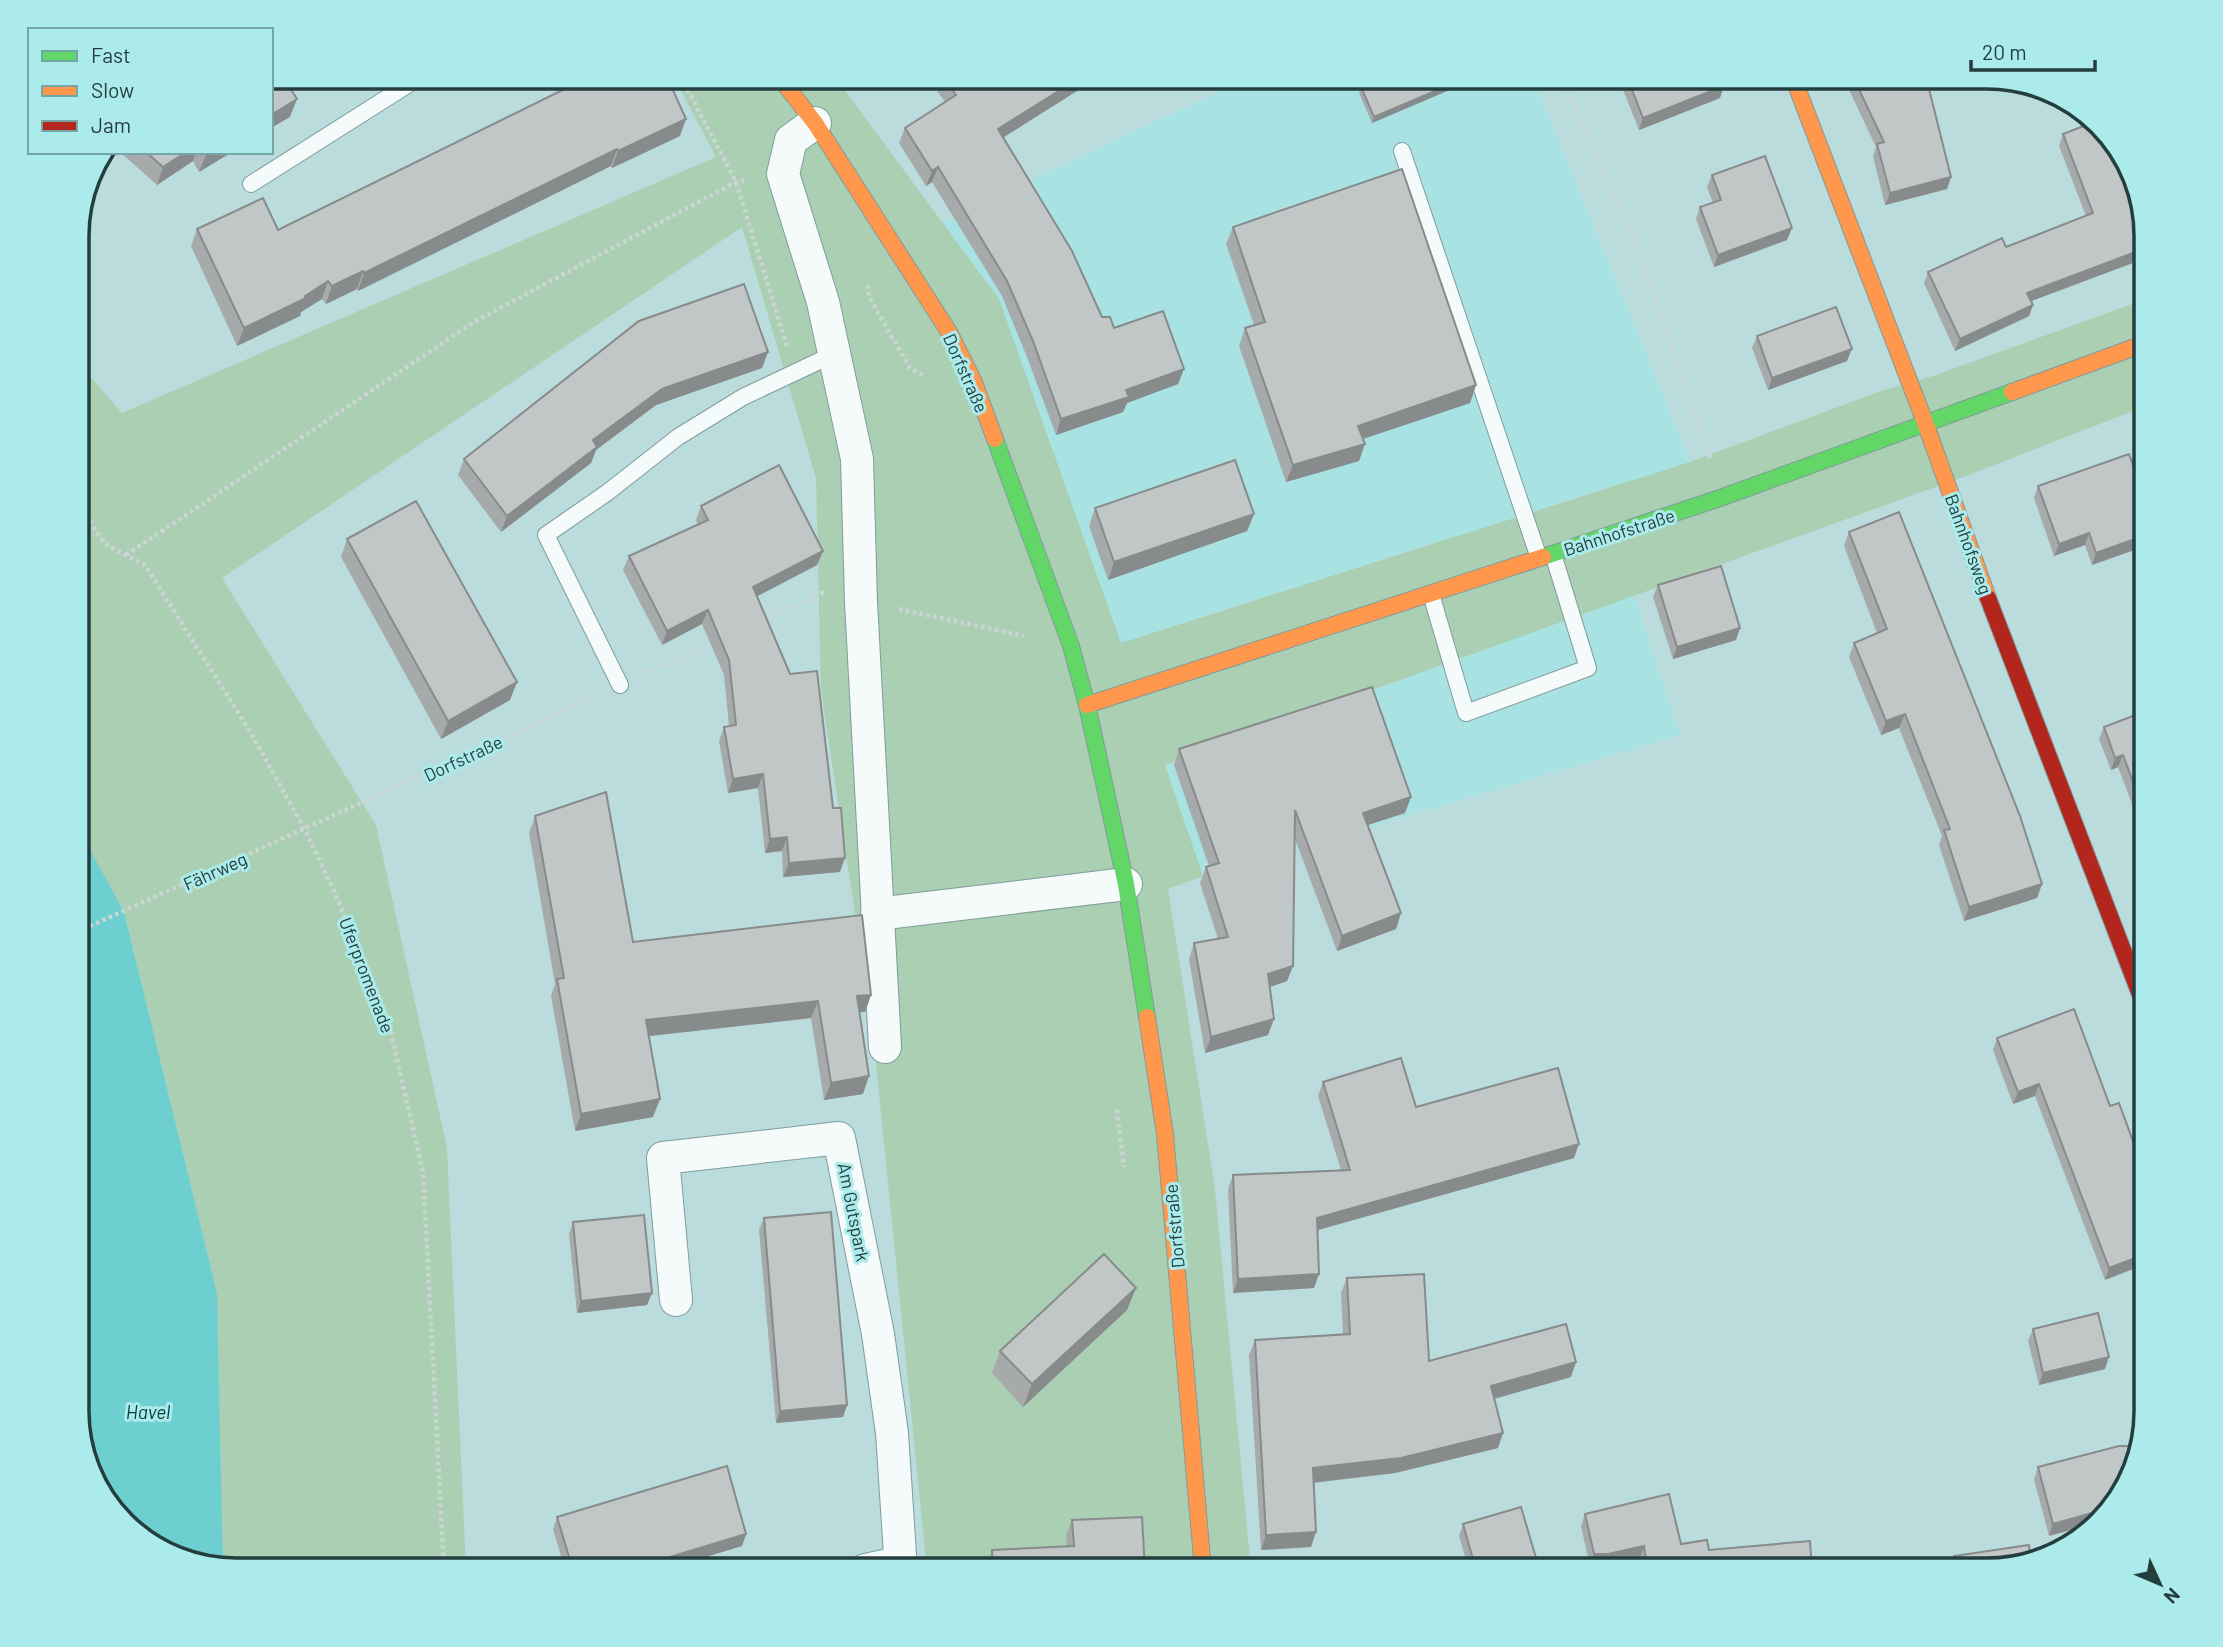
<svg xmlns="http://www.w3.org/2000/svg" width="2223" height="1647" font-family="Barlow,sans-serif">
	<rect width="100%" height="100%" fill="#badcdc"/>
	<g fill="#a9e2e2">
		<polygon points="1250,77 1533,77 1690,462 1120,643 999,299 942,222"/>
		<polygon points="1634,595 1680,735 1203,876 1164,765"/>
	</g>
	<polygon fill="#abcfb2" points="674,77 835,77 999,299 1121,643 1690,462 1881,391 1930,377 2146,299 2146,406 1966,476 1165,765 1203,876 1168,889 1215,1189 1251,1570 927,1570 872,1024 821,691 816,478 742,227 222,578 376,825 447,1148 466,1570 236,1570 223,1566 217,1293 124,912 77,833 77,361 122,413 716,157"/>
	<polygon fill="#6dcfd0" points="77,826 124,912 217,1293 223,1566 140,1537 94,1482 77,1421"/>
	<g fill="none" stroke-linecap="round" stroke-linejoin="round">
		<g stroke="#809c9c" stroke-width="18">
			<g id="lane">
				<polyline points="1402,151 1539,558"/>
				<polyline points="251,184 420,77"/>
				<polyline points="1431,594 1466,713 1588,668 1553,554"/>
				<polyline points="620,685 546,535 608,492 678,437 743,397 834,354"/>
			</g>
		</g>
		<g stroke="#809c9c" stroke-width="34">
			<g id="street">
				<polyline points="815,123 791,140 783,174 823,302 857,459 861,602 885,1047"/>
				<polyline points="877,914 1126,884"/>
				<polyline points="676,1300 663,1158 839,1138 878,1334 892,1433 901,1570"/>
				<polyline points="865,1570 901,1562"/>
			</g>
		</g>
		<g stroke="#809c9c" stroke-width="18">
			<g id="fast">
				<polyline points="995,439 1071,646 1087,705 1126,884 1147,1017"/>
				<polyline points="1543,557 1723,497 2012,392"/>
			</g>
		</g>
		<g stroke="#809c9c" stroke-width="18">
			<g id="slow">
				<polyline points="779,77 815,123 949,332 973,380 995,439"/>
				<polyline points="1793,77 1926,425 1988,598"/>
				<polyline points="2012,392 2146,343"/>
				<polyline points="1087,705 1543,557"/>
				<polyline points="1147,1017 1165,1134 1203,1570"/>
			</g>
		</g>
		<g stroke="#809c9c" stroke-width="18">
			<polyline id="jam" points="1988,598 2146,1010"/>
		</g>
		<g stroke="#cbd5d5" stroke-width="4.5" stroke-dasharray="3.5 3.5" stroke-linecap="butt">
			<polyline points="681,77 736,182 787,346"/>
			<polyline points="1562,77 1639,252 1711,461"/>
			<polyline points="868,285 869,297 910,368 924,375"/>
			<polyline points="77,504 105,544 145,565 251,733 305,830 335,893 388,1020 423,1172 444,1570"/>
			<polyline points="126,555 474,322 736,182 747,180"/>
			<polyline points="899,609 1024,636"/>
			<polyline points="763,620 822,593 825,594"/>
			<polyline points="645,674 714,642"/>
			<polyline points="77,932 596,696"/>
			<polyline points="1117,1110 1124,1167"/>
		</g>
		<use href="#lane" stroke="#f5fafa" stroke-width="16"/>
		<use href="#street" stroke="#f5fafa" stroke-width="32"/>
		<use href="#fast" stroke="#63d668" stroke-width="16"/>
		<use href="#slow" stroke="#ff974d" stroke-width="16"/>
		<use href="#jam" stroke="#b3261e" stroke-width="16"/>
	</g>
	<g fill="#a6aaaa">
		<polygon points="569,77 667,77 680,136 612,168 611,166 358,291 357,289 326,304 322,299 301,312 300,316 237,346 191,246 197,229 278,230 573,85"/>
		<polygon points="927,77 1099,77 1003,137 1102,317 1114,328 1184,369 1178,384 1127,403 1123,412 1056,435 1027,357 1002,296 932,182 926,186 899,143 905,128 945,102"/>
		<polygon points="1480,77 1372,123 1359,93 1361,87"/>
		<polygon points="1618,77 1721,77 1720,98 1639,130"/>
		<polygon points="1843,77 1935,77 1930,89 1929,90 1951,177 1947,189 1885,205 1873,156 1876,147"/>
		<polygon points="2063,134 2146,258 2031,301 2033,305 2029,316 1955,351 1924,283 1928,272 2006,247 2086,216 2059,146"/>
		<polygon points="120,152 232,152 199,172 193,161 157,185"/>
		<polygon points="1712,175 1787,240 1714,267 1696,219 1700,207 1713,203 1707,187"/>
		<polygon points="1233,227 1476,385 1470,403 1363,439 1359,461 1286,482 1239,346 1245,328 1254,325 1226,244"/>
		<polygon points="1757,336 1847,361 1768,390 1752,348"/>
		<polygon points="768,352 762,368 656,405 596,450 591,463 501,532 458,475 464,459"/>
		<polygon points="2038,486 2146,502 2092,565 2085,545 2054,556 2034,498"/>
		<polygon points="701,506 823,551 817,565 757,596 840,872 783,877 782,851 765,853 758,788 728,793 719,741 724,727 729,726 724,675 702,624 662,645 623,570 629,556 698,525 696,520"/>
		<polygon points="1095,508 1254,514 1247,531 1108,580 1089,526"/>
		<polygon points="1849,532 2042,884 2037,898 1964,921 1939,845 1942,836 1899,728 1881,735 1849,657 1854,643 1877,633 1844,546"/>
		<polygon points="347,539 510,700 441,739 341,557"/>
		<polygon points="1658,585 1740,628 1736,640 1673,659 1653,597"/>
		<polygon points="2146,711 2146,841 2118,767 2111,770 2099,739 2104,727"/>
		<polygon points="1179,749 1405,813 1368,825 1401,913 1396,929 1337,951 1295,839 1293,966 1287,981 1269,987 1268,1035 1205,1053 1189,959 1194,943 1218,939 1200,883 1206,867 1209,866 1174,765"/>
		<polygon points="535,816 633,942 871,995 865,1012 860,1012 863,1094 824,1100 811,1018 649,1036 653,1117 575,1131 551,996 555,984 529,833"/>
		<polygon points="1997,1038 2146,1177 2105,1280 2035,1096 2013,1104 1993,1050"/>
		<polygon points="1323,1082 1416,1107 1574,1158 1317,1230 1314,1288 1233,1293 1228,1189 1233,1175 1341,1170 1318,1096"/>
		<polygon points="764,1218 847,1405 843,1417 776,1423 759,1230"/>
		<polygon points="573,1222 647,1305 577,1313 569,1234"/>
		<polygon points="1347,1278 1429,1361 1571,1377 1494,1399 1498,1448 1395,1473 1314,1483 1311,1547 1261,1550 1249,1355 1255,1340 1343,1335 1341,1293"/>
		<polygon points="1127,1310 1023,1407 992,1373 1000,1351"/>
		<polygon points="2033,1329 2105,1369 2039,1385 2028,1341"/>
		<polygon points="2119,1446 2049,1536 2034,1479 2038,1467"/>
		<polygon points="1585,1514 1681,1544 1709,1550 1812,1570 1641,1570 1640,1558 1604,1566 1590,1566 1581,1526"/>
		<polygon points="557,1517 746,1534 742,1546 662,1570 565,1570 553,1529"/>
		<polygon points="1072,1520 1145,1570 987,1570 987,1566 992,1550 1067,1546 1066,1536"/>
		<polygon points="1463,1524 1538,1570 1469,1570 1459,1536"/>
		<polygon points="1954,1556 1987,1570 1950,1570"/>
	</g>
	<g fill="#878b8b">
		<polygon points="279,77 295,77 274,90"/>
		<polygon points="1081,77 1099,77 993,144 998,129"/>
		<polygon points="1468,77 1480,77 1372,123 1374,117"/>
		<polygon points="1935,77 1930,89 1922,93 1927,81"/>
		<polygon points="1724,86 1720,98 1639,130 1643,118"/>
		<polygon points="297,99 290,117 271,128 271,115"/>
		<polygon points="686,119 680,136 612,168 618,151"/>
		<polygon points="617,149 611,166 358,291 364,273"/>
		<polygon points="186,152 196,152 193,161 157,185 163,167"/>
		<polygon points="210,152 232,152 199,172 206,155"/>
		<polygon points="938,167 932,182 926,186 932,171"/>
		<polygon points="1951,177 1947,189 1885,205 1890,193"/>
		<polygon points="1792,228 1787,240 1714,267 1718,255"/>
		<polygon points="2146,248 2146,258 2023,304 2027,293"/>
		<polygon points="363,271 357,289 326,304 332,286"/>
		<polygon points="328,281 322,299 301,312 300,316 237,346 244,328 305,296"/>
		<polygon points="2033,305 2029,316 1955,351 1960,339"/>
		<polygon points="1852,349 1847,361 1768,390 1772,378"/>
		<polygon points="768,352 762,368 656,405 596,450 591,463 501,532 507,516 593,440 662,389"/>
		<polygon points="1184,369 1178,384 1127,403 1123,412 1056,435 1061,419 1126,390"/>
		<polygon points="1476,385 1470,403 1351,443 1358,426"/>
		<polygon points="1365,444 1359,461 1286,482 1293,465"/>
		<polygon points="1254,514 1247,531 1108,580 1114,562"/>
		<polygon points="2089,533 2085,545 2054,556 2059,544"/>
		<polygon points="2146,535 2146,546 2092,565 2096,553"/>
		<polygon points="823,551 817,565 748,601 753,587"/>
		<polygon points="708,610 702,624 662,645 667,631"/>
		<polygon points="1740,628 1736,640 1673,659 1677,647"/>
		<polygon points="517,682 510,700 441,739 448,721"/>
		<polygon points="1905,714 1899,728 1881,735 1886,721"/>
		<polygon points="2123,755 2118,767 2111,770 2115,758"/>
		<polygon points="763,774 758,788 728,793 733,779"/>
		<polygon points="1411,797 1405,813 1358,828 1363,813"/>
		<polygon points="787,837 782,851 765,853 770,839"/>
		<polygon points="845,858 840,872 783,877 789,863"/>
		<polygon points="2042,884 2037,898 1964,921 1969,907"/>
		<polygon points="1401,913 1396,929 1337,951 1342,936"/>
		<polygon points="1293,966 1287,981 1262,990 1268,974"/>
		<polygon points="871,995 865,1012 851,1013 857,996"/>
		<polygon points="818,1001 811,1018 640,1037 646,1020"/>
		<polygon points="1274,1019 1268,1035 1205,1053 1211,1037"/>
		<polygon points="869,1076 863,1094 824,1100 831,1083"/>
		<polygon points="2039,1084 2035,1096 2013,1104 2018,1092"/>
		<polygon points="660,1099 653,1117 575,1131 581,1114"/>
		<polygon points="1579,1144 1574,1158 1311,1232 1317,1218"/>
		<polygon points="2146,1254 2146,1264 2105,1280 2109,1268"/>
		<polygon points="1319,1274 1314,1288 1233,1293 1238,1279"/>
		<polygon points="1136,1288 1127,1310 1023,1407 1032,1384"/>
		<polygon points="652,1293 647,1305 577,1313 581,1301"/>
		<polygon points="2109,1357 2105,1369 2039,1385 2043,1373"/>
		<polygon points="1576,1362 1571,1377 1486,1401 1491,1386"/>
		<polygon points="847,1405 843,1417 776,1423 780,1411"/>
		<polygon points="1503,1433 1498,1448 1395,1473 1308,1483 1313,1468"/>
		<polygon points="2113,1508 2093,1524 2049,1536 2053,1524"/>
		<polygon points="1316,1532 1311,1547 1261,1550 1266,1535"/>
		<polygon points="746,1534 742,1546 662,1570 627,1570"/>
		<polygon points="1644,1546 1640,1558 1604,1566 1590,1566 1594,1554"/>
	</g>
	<g fill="#c1c6c6" stroke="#878b8b" stroke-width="2">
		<polygon points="271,77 283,77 297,99 271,115"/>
		<polygon points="583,77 667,77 686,119 618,151 617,149 364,273 363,271 332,286 328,281 305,296 306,298 244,328 197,229 263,198 278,230 585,79"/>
		<polygon points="944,77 1081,77 998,129 1072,251 1102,317 1110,317 1114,328 1163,311 1184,369 1126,390 1129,397 1061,419 1033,341 1007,281 938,167 932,171 905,128 956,95"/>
		<polygon points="1383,77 1468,77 1374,117 1361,87"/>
		<polygon points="1627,77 1721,77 1724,86 1643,118"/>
		<polygon points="1853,77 1935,77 1927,81 1951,177 1890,193 1877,144 1884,142"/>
		<polygon points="2094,122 2129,165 2146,236 2146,248 2027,293 2033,305 1960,339 1928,272 2002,238 2006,247 2093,213 2063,134"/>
		<polygon points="146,152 186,152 163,167"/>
		<polygon points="1765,156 1792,228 1718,255 1700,207 1721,200 1712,175"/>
		<polygon points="1402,169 1476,385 1358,426 1365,444 1293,465 1245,328 1265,322 1233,227"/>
		<polygon points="744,284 768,352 662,389 593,440 597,447 507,516 464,459 639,321"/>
		<polygon points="1836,307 1852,349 1772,378 1757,336"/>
		<polygon points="2129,454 2146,502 2146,535 2096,553 2089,533 2059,544 2038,486"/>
		<polygon points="1235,460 1254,514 1114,562 1095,508"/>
		<polygon points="779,465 823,551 753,587 790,674 817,671 833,808 841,808 845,858 789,863 787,837 770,839 763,774 733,779 724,727 736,725 729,660 708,610 667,631 629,556 708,520 701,506"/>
		<polygon points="416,501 517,682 448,721 347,539"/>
		<polygon points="1899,512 2020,816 2042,884 1969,907 1944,830 1950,829 1905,714 1886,721 1854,643 1887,629 1849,532"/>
		<polygon points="1721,566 1740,628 1677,647 1658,585"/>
		<polygon points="1372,687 1411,797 1363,813 1401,913 1342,936 1295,810 1293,966 1268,974 1274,1019 1211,1037 1194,943 1228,937 1206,867 1219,863 1179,749"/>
		<polygon points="2146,711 2146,817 2123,755 2115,758 2104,727"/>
		<polygon points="606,792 633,942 862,915 871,995 857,996 869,1076 831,1083 818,1001 646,1020 660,1099 581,1114 557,979 564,978 535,816"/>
		<polygon points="2074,1009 2110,1106 2119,1103 2146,1177 2146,1254 2109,1268 2039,1084 2018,1092 1997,1038"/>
		<polygon points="1401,1058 1416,1107 1558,1068 1579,1144 1317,1218 1319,1274 1238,1279 1233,1175 1350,1170 1323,1082"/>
		<polygon points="831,1212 847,1405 780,1411 764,1218"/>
		<polygon points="644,1215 652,1293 581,1301 573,1222"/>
		<polygon points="1104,1254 1136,1288 1032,1384 1000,1351"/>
		<polygon points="1424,1274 1429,1361 1566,1324 1576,1362 1491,1386 1503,1433 1401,1458 1313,1468 1316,1532 1266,1535 1255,1340 1350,1334 1347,1278"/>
		<polygon points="2098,1313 2109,1357 2043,1373 2033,1329"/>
		<polygon points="2119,1446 2132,1446 2133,1449 2113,1507 2053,1524 2038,1467"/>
		<polygon points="727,1466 746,1534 627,1570 573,1570 557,1517"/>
		<polygon points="1669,1494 1681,1544 1707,1540 1709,1550 1810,1541 1812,1570 1647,1570 1644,1546 1608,1554 1594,1554 1585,1514"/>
		<polygon points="1521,1507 1539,1568 1532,1570 1476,1570 1463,1524"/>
		<polygon points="1142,1517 1145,1570 993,1570 992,1550 1074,1546 1072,1520"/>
		<polygon points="2029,1545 2031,1560 1987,1570 1956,1570 1954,1556"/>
	</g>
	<g text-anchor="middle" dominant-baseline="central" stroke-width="6" stroke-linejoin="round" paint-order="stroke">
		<g font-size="18" fill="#243e3e" stroke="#abebeb">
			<text transform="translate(966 373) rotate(66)">Dorfstraße</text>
			<text transform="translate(1619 532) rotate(-18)">Bahnhofstraße</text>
			<text transform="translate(1969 544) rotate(70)">Bahnhofsweg</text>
			<text transform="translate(463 758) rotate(-25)">Dorfstraße</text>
			<text transform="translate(215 871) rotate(-24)">Fährweg</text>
			<text transform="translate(367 975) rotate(69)">Uferpromenade</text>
			<text transform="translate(854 1212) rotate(79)">Am Gutspark</text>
			<text transform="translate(1174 1226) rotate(-95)">Dorfstraße</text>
		</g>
		<g font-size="19" font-style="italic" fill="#013e3f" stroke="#abebeb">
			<text x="148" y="1411">Havel</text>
		</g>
	</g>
	<path d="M0 0H2223V1647H0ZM236 89H1987A147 147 0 0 1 2134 236V1411A147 147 0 0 1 1987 1558H236A147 147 0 0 1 89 1411V236A147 147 0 0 1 236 89Z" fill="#abebeb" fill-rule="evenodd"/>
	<path fill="none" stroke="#243e3e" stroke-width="3.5" d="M236 89H1987A147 147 0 0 1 2134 236V1411A147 147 0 0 1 1987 1558H236A147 147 0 0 1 89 1411V236A147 147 0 0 1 236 89Z"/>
	<rect x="28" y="28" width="245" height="126" fill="#abebeb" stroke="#75a6a6" stroke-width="2"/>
	<rect x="42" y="51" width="35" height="10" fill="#63d668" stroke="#75a6a6" stroke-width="2"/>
	<text x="91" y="63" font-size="21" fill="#243e3e">Fast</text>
	<rect x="42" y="86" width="35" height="10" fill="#ff974d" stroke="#75a6a6" stroke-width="2"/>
	<text x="91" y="98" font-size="21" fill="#243e3e">Slow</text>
	<rect x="42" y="121" width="35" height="10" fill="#b3261e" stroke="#75a6a6" stroke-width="2"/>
	<text x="91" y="133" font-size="21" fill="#243e3e">Jam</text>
	<g transform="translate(2160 1584) rotate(134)" stroke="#abebeb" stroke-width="5" paint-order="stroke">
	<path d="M0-5L12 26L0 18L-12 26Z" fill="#243e3e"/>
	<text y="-10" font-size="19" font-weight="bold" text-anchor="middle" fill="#243e3e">N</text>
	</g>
	<path d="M1971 60v10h124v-10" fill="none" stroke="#243e3e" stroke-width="3.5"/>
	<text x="1982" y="60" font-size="21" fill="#243e3e" stroke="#abebeb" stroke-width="5" paint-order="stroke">20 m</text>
</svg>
